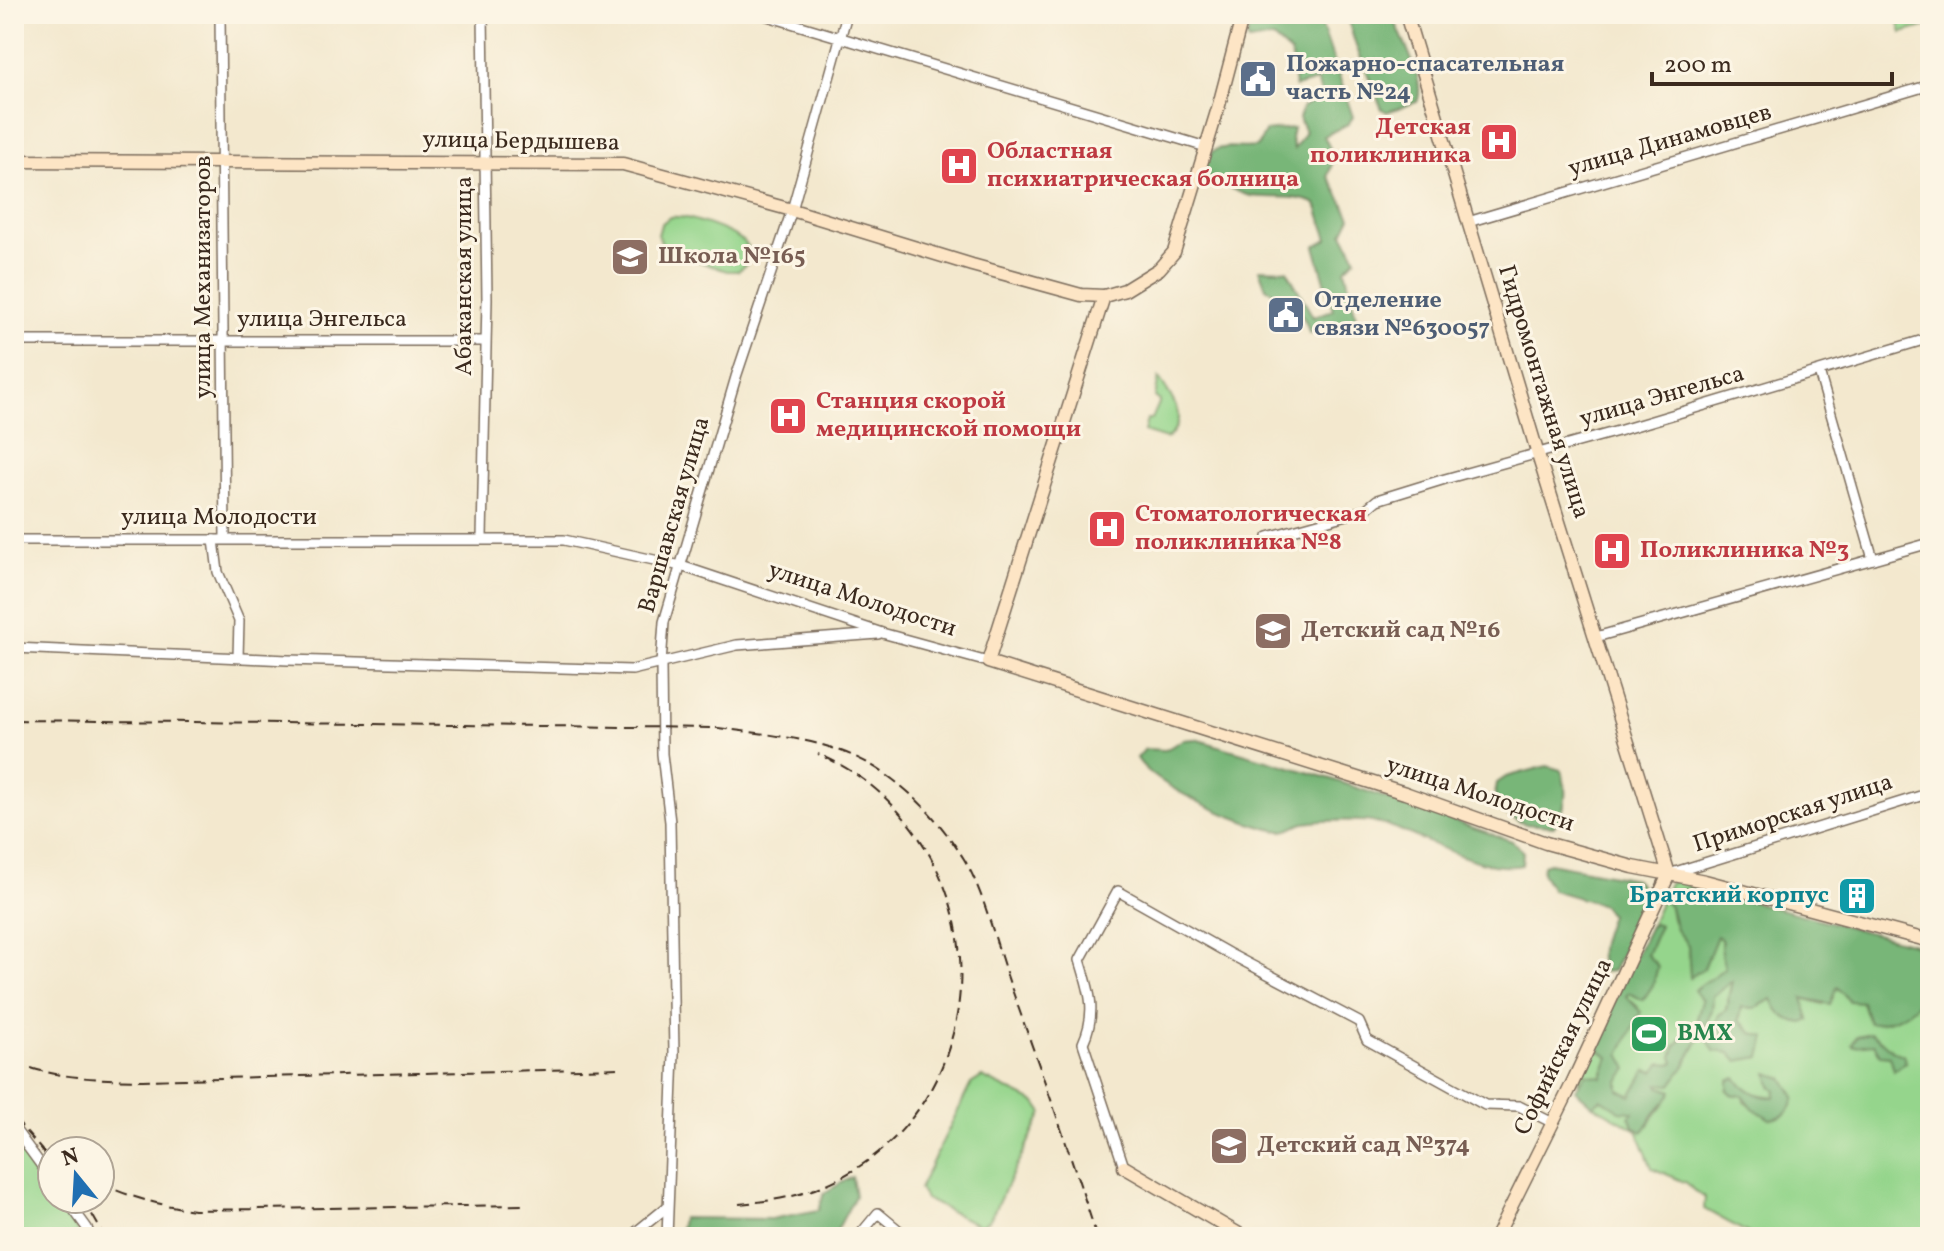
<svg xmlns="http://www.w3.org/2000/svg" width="1944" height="1251" font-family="Vollkorn,serif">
	<rect width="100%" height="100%" fill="#fcf5e5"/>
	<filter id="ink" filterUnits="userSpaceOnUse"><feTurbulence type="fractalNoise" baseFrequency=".0125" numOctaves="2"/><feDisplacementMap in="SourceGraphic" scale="16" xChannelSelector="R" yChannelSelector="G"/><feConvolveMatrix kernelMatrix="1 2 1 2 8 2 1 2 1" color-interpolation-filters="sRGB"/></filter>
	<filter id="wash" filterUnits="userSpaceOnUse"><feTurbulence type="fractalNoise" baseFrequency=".006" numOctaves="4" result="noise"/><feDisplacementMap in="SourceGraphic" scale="32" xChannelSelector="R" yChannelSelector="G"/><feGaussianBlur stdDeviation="1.8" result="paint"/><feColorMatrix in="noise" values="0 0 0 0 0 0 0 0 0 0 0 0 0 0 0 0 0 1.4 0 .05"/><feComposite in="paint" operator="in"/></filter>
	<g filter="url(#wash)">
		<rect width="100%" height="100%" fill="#f3e8ce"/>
		<g fill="#95d58c" stroke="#688055" stroke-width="2" fill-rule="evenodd">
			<polygon points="1896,14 1930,14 1930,25 1902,33"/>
			<path d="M670 217C687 215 741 233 749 248L747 264 738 271H727L665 250 658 235 661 224Z"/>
			<path d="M1159 378C1173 399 1190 420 1166 439L1144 432 1147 419H1152L1160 401 1155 397Z"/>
			<path d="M1677 881 1700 888 1675 890 1670 907 1672 919 1676 929 1688 945 1691 976 1717 936 1722 940 1721 953 1726 969C1708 977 1702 1001 1697 1019L1704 1025 1712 1010 1713 996 1732 979 1726 1010 1708 1040 1766 1038 1752 1033 1739 1020 1742 1007 1755 1008 1772 999 1809 1020 1802 998 1823 1004 1837 986 1862 1002 1869 1023 1930 981V1237H1755L1704 1209 1705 1197 1696 1193 1687 1183 1652 1168 1637 1130 1593 1105 1600 1099 1634 1112 1649 1125C1655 1111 1668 1104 1671 1091L1658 1087 1657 1084 1684 1067 1700 1038 1697 1032 1688 1030 1675 1047 1672 1057 1674 1062 1655 1072 1646 1070 1631 1097 1619 1090 1620 1054 1638 1007 1626 996 1651 961 1647 955 1649 928 1669 883ZM1783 1078 1788 1088 1770 1119 1745 1101 1743 1095 1734 1096 1728 1090 1776 1097Z"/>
			<polygon points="1589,1049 1601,1051 1609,1057 1601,1077 1578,1082"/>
			<polygon points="982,1077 1036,1103 1043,1113 990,1219 980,1226 925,1199 919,1189 971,1084"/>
			<polygon points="14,1140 31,1169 74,1224 80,1237 14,1237"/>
		</g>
		<g fill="#78b678" stroke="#5a704b" stroke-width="2">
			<path d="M1251 14H1322V26L1353 117 1348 124 1324 136 1334 157 1328 176 1351 217 1343 233 1356 258 1345 269 1356 317 1342 325 1309 333C1305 309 1285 299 1266 288L1259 269 1287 270 1313 317 1333 310 1315 246 1328 239 1316 204C1297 194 1272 199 1251 196 1233 192 1219 182 1203 174 1207 136 1231 151 1257 147L1266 131 1293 128 1291 138 1294 149 1305 132 1299 118 1303 107 1322 96 1317 81 1295 87 1291 54 1273 38 1248 42 1247 37Z"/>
			<path d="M1346 14H1392C1400 36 1427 81 1417 102L1387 112 1382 109 1356 46Z"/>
			<path d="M1195 739 1328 778 1512 841 1523 851 1522 865C1482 874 1422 836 1383 824 1365 819 1323 820 1304 823 1296 825 1289 832 1281 831 1247 827 1154 787 1137 758L1145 749 1165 750 1183 740Z"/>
			<path d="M1547 766 1561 770C1568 789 1567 810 1554 826L1524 824 1499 810 1495 795 1497 783 1506 777Z"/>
			<path d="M1549 863 1635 879 1641 887 1645 904 1613 971 1603 972C1595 951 1603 936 1610 915L1603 905 1552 890 1542 873 1543 865Z"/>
			<path d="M1700 888 1913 944 1930 960V981C1916 992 1924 992 1917 1003 1908 1016 1884 1024 1869 1023L1862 1002 1849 1001 1837 987 1830 1004 1803 998 1809 1020 1804 1023C1787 1021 1779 1016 1772 999L1755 1008 1742 1007 1739 1020 1752 1033 1766 1037 1761 1057 1737 1061 1730 1053 1714 1051 1708 1040 1719 1015 1726 1010 1732 981 1713 996 1712 1010 1705 1026 1697 1019 1702 1001 1694 990 1725 968 1721 953 1722 940 1717 936 1704 968 1690 977 1688 945 1676 930 1670 907 1664 901 1675 890Z"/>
			<path d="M1654 923 1660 925 1647 955 1658 966 1653 985 1643 1000 1629 993 1626 996 1641 1012 1620 1054 1628 1069 1618 1082 1619 1090 1631 1096 1646 1070 1655 1072 1661 1063 1671 1064 1674 1062 1672 1057 1675 1047 1689 1030 1697 1032 1700 1037 1684 1067 1671 1085 1658 1084 1659 1087 1672 1091C1668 1102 1660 1105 1654 1114 1649 1121 1649 1126 1642 1132L1633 1126 1630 1117 1634 1112 1620 1111 1601 1099 1593 1105 1575 1090 1586 1074 1602 1077 1609 1057 1601 1051 1589 1049 1649 928Z"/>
			<path d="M1870 1033C1885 1040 1886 1050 1903 1055L1906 1063 1894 1070 1890 1056 1880 1055 1874 1044 1854 1046 1852 1044 1857 1036Z"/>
			<path d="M1768 1073 1783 1078 1795 1097C1791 1112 1785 1117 1770 1119L1753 1108 1743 1095 1734 1096 1728 1090V1081L1736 1078C1746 1090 1759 1098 1775 1097L1776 1090 1771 1086Z"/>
			<polygon points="852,1177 855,1196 835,1234 826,1237 679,1237 682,1218 771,1219 819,1210 824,1193"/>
		</g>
	</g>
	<g filter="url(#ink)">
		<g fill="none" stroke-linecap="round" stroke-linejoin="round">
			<g stroke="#7b6c5c" stroke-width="12">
				<g id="street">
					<polyline points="220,14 225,539"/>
					<polyline points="761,14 1206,147"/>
					<polyline points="1468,222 1930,85"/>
					<polyline points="14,341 485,341"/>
					<polyline points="1819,372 1873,559"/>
					<polyline points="1268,537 1365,510 1377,500 1445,479 1618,431 1930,338"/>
					<polyline points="482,538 487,299 483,14"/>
					<polyline points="14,540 564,540 681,566 882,633 988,662"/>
					<polyline points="214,540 218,572 239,621 238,657"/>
					<polyline points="1596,637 1930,543"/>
					<polyline points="14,648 288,660 632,670 737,645 878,634"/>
					<polyline points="1672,873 1930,793"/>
					<polyline points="14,1128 52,1180"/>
					<path d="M1124 1167 1083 1043C1097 1012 1090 992 1080 960L1118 891 1228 953 1359 1022 1367 1040 1485 1105 1519 1106 1553 1123"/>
					<polyline points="66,1199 87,1228 90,1237"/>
					<polyline points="630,1237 667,1207"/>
					<polyline points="667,1237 674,1054 670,822 662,754 661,664 664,622 736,377 792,210 847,14"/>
					<polyline points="858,1237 878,1213 907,1237"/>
				</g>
			</g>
			<g stroke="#7b6c5c" stroke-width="15">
				<g id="secondary">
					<polyline points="1406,14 1539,458 1669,874"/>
					<polyline points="14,161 623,164 792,210 972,265 1081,295 1104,296 1125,290 1159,269 1174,252 1219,105 1243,14"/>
					<polyline points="1104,296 988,662 1405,793 1546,843 1633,867 1705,881 1930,941"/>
					<polyline points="1124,1167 1244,1237"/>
					<polyline points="1496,1237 1570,1088 1669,874"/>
				</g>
			</g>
			<use href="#street" stroke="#fff" stroke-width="9"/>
			<use href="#secondary" stroke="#fde5c5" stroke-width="12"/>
			<g stroke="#3b2a1e" stroke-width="2" stroke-dasharray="12 6" stroke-linecap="butt">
				<path d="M14 720 718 728C769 735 825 738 871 765 910 788 940 821 964 859 985 894 996 945 1010 984 1040 1068 1070 1152 1097 1237"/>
				<path d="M14 1062C55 1079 99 1079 143 1080L622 1068"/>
				<polyline points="14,1118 52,1162"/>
				<path d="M100 1183C131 1198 160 1205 194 1210L526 1205"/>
				<polyline points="83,1199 105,1237"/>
				<path d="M739 1204C768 1201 795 1198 822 1186 952 1133 997 973 929 854 903 809 866 774 818 754"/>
			</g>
		</g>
	</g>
	<defs>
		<g id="civic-square" transform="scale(2)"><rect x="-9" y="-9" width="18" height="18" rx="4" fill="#5c6f8a" stroke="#fcf5e5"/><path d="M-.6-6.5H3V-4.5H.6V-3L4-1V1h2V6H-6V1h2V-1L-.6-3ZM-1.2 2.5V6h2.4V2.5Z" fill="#fff"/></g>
		<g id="hospital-square" transform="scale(2)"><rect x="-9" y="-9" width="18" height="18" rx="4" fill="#e0444e" stroke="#fcf5e5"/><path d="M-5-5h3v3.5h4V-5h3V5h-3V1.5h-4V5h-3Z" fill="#fff"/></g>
		<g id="school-square" transform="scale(2)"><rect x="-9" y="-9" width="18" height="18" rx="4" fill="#8d6e63" stroke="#fcf5e5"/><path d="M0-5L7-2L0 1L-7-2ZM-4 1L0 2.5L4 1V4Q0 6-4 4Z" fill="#fff"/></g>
		<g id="building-square" transform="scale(2)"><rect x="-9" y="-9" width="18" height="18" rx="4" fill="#0f9aa8" stroke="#fcf5e5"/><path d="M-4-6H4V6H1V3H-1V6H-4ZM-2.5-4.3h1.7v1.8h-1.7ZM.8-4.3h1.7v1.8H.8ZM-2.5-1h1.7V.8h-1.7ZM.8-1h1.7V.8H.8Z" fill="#fff"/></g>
		<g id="stadium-square" transform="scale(2)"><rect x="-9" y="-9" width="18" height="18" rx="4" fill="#2e9e5b" stroke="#fcf5e5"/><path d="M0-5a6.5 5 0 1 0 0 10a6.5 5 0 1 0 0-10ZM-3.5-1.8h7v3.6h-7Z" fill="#fff"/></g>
	</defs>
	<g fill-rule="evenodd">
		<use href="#civic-square" x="1258" y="79"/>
		<use href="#hospital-square" x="1499" y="142"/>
		<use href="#hospital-square" x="959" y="166"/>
		<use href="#school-square" x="630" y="257"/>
		<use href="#civic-square" x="1286" y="315"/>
		<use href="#hospital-square" x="788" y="416"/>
		<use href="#hospital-square" x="1107" y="529"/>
		<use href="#hospital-square" x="1612" y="551"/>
		<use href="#school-square" x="1273" y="631"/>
		<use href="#building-square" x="1857" y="896"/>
		<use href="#stadium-square" x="1649" y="1034"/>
		<use href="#school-square" x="1229" y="1146"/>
	</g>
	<g text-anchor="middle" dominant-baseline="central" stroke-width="6" stroke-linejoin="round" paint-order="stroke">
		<g font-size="24" font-weight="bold" fill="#4e5e75" stroke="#fcf5e5" text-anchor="start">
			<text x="1286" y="65">Пожарно-спасательная<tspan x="1286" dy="28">часть №24</tspan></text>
			<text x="1314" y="301">Отделение<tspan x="1314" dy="28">связи №630057</tspan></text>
		</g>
		<g font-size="24" font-weight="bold" fill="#be3a42" stroke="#fcf5e5" text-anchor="start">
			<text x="1471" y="128" text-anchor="end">Детская<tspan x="1471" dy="28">поликлиника</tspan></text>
			<text x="987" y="152">Областная<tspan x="987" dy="28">психиатрическая болница</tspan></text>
			<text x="816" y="402">Станция скорой<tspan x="816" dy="28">медицинской помощи</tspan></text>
			<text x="1135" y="515">Стоматологическая<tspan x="1135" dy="28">поликлиника №8</tspan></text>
			<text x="1640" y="551">Поликлиника №3</text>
		</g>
		<g font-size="24" fill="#3b2a1e" stroke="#fcf5e5">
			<text transform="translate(1670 141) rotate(-16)">улица Динамовцев</text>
			<text transform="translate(521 142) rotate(1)">улица Бердышева</text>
			<text transform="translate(465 276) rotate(-90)">Абаканская улица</text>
			<text transform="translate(204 277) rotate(-90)">улица Механизаторов</text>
			<text x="322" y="320">улица Энгельса</text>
			<text transform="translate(1543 392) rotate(73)">Гидромонтажная улица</text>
			<text transform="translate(1662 397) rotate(-16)">улица Энгельса</text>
			<text transform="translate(675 515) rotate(-74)">Варшавская улица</text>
			<text x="219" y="518">улица Молодости</text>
			<text transform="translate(862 600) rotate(18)">улица Молодости</text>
			<text transform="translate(1480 795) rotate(18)">улица Молодости</text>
			<text transform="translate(1793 814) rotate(-18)">Приморская улица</text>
			<text transform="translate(1564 1047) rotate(-64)">Софийская улица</text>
		</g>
		<g font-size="24" font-weight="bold" fill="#785e54" stroke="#fcf5e5" text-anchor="start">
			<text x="658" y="257">Школа №165</text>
			<text x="1301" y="631">Детский сад №16</text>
			<text x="1257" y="1146">Детский сад №374</text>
		</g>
		<g font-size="24" font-weight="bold" fill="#0d838f" stroke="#fcf5e5" text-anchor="end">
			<text x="1829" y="896">Братский корпус</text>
		</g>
		<g font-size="24" font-weight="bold" fill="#27864d" stroke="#fcf5e5" text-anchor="start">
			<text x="1677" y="1034">BMX</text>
		</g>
	</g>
	<rect width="1944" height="1251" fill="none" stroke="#fcf5e5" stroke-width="48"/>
	<g transform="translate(76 1175) rotate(342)"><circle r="38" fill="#fcf5e5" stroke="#afa495" stroke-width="2"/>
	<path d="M0-6L14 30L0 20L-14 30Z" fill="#1f6fb2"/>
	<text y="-12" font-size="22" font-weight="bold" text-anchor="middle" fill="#3b2a1e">N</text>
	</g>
	<path d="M1652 72v12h240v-12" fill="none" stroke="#3b2a1e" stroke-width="4"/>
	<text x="1664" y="72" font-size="24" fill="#3b2a1e" stroke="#fcf5e5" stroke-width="6" paint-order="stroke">200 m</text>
</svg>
